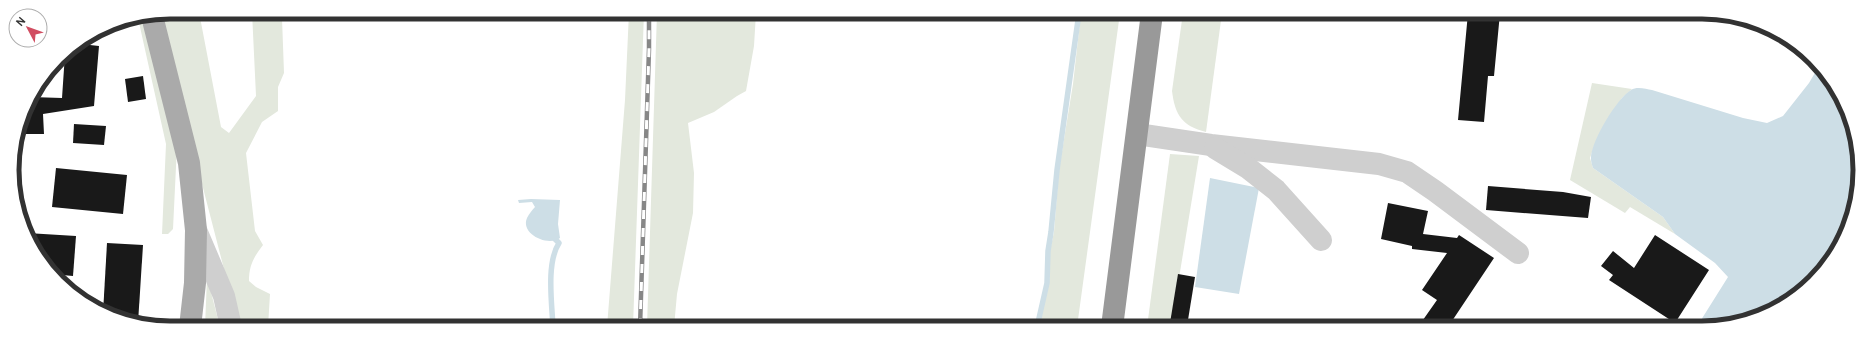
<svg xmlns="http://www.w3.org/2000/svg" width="1872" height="340" font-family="Cabin,sans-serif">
	<rect width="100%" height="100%" fill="#fff"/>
	<g fill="#e3e8dd">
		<path d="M170 12H199L221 127 229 133 256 96 252 12H286L282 18 284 73 278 87V111L262 122 246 153 255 231 263 245C253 258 249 266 249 281L256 287 270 294 268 327H239L158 14Z"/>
		<polygon points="629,12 644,12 633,327 607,327 625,100"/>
		<polygon points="657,12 756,13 754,46 746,91 737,96 714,112 688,123 694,173 693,213 677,294 674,327 647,327"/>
		<polygon points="1081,13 1120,13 1077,327 1039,327 1049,283 1050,251 1054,232 1059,170 1073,84"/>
		<path d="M1183 13H1222L1206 132C1182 126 1175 115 1172 91Z"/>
		<polygon points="144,17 177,146 173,229 168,234 162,234 166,144 138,18"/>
		<polygon points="1592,83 1632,89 1622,98 1609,117 1594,146 1590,158 1593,168 1663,217 1675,234 1630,207 1625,213 1570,180"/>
		<polygon points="1170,154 1199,156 1171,327 1147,327"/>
		<polygon points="207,277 220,327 205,327"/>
	</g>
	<g fill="#cddee6">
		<path d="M1819 66 1827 74 1855 129 1859 190 1844 240 1814 282 1763 316 1713 328H1696L1728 277 1715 263 1675 234 1663 217 1593 168C1592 165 1591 162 1591 159 1590 143 1617 98 1631 90 1637 86 1646 89 1652 90L1743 118 1767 123 1783 116 1809 83Z"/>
		<polygon points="1210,178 1259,188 1239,294 1195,287"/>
		<path d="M531 199 560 200 558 224 560 238C548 247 520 234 527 218 529 214 532 210 535 207L532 202 519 203 518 200Z"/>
	</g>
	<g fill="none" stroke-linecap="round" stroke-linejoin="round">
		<g stroke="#cddee6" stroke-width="5.5">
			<path d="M553 327C552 304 546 263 559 243L555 239"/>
			<polyline points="1037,327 1047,283 1048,251 1051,232 1057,170 1079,13"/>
		</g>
	</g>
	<g fill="#191919">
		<polygon points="1468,13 1500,13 1494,76 1488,76 1484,122 1458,120"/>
		<polygon points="91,36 90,45 99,46 94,106 43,114 44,134 19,134 28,100 31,97 62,98 65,54"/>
		<polygon points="143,76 146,99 128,102 125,79"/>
		<polygon points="74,124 106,126 104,145 73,143"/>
		<polygon points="56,168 127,175 123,214 52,207"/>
		<polygon points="1488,186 1563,192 1591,197 1588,218 1486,210"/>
		<polygon points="1388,203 1428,211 1423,234 1457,238 1459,235 1494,258 1448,327 1418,327 1437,300 1422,290 1447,253 1412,249 1412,246 1381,239"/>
		<polygon points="27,233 76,236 73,276 51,274"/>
		<polygon points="1655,235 1709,270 1675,323 1609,280 1613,275 1601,266 1613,251 1634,268"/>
		<polygon points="107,243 143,245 138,323 103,313"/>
		<polygon points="1178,274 1195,277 1187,326 1170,323"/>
	</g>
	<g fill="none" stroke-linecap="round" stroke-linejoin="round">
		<g stroke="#cfcfcf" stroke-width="22">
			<polyline points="1137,134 1211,145 1379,164 1407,172 1435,191 1518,253"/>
			<polyline points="1215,148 1248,168 1276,190 1321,240"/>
			<polyline points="196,230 224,296 231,327"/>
		</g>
		<polyline stroke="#aaa" stroke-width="22" points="152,16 189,163 196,230 195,283 190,327"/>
		<polyline stroke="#999" stroke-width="22" points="1112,327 1152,13"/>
		<g stroke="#878787" stroke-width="4.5">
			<polyline id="rail" points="640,327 649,49 649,12"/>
		</g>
		<use href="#rail" stroke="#fff" stroke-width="3" stroke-dasharray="9" stroke-linecap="butt"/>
	</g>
	<path d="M0 0H1872V340H0ZM170 19H1702A151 151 0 0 1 1853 170V170A151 151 0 0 1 1702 321H170A151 151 0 0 1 19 170V170A151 151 0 0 1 170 19Z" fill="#fff" fill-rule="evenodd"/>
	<path fill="none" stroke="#323232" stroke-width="5" d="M170 19H1702A151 151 0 0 1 1853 170V170A151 151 0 0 1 1702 321H170A151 151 0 0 1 19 170V170A151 151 0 0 1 170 19Z"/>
	<g transform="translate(28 28) rotate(311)"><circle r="19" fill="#ffffff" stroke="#adadad"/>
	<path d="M0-3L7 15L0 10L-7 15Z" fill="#d14d61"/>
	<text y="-6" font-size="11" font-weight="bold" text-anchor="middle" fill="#323232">N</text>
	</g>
</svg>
